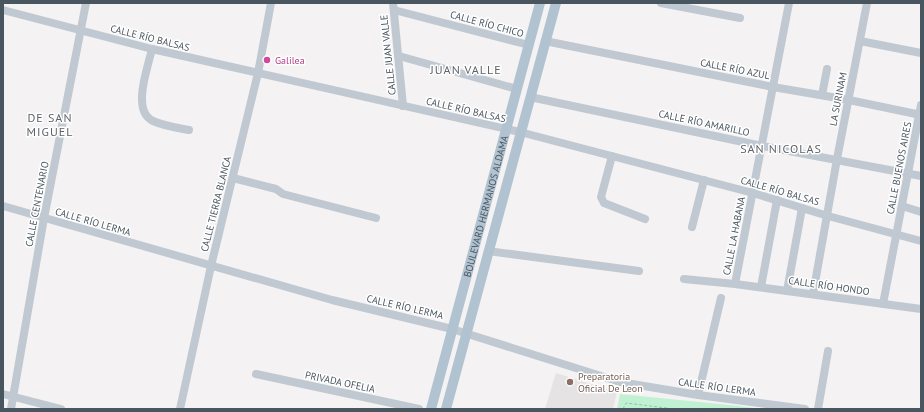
<svg xmlns="http://www.w3.org/2000/svg" width="924" height="412" font-family="'PT Sans',sans-serif">
	<rect width="100%" height="100%" fill="#f4f2f2"/>
	<polygon fill="#e5e3e4" points="556,373 617,392 613,409 545,409"/>
	<polygon fill="#c1f1d2" points="620,394 739,406 761,409 617,409"/>
	<g fill="none" stroke-linecap="round" stroke-linejoin="round">
		<polyline stroke="#77d0a3" stroke-width="1" stroke-dasharray="3 2" stroke-linecap="butt" points="623,409 626,403 674,409"/>
		<g stroke="#c0c9d1" stroke-width="8">
			<polyline points="393,3 403,106"/>
			<polyline points="661,3 740,18"/>
			<polyline points="3,10 152,49 520,132 753,193 828,216 921,241"/>
			<polyline points="394,10 529,45"/>
			<polyline points="545,41 773,87 849,100 921,115"/>
			<polyline points="860,41 921,53"/>
			<path d="M152 49C148 67 131 111 153 121 164 126 178 128 189 130"/>
			<polyline points="399,56 517,89"/>
			<polyline points="822,95 827,69"/>
			<polyline points="530,97 762,146 921,176"/>
			<polyline points="612,156 601,197 604,203 645,219"/>
			<polyline points="233,178 276,189 283,194 376,218"/>
			<polyline points="3,206 332,300 452,329 620,382 698,395 805,409"/>
			<polyline points="902,206 921,212"/>
			<polyline points="692,227 704,180"/>
			<polyline points="488,251 639,271"/>
			<polyline points="684,279 735,284 921,309"/>
			<polyline points="735,284 789,3"/>
			<polyline points="761,287 777,200"/>
			<polyline points="787,291 802,208"/>
			<polyline points="813,294 837,159 867,3"/>
			<polyline points="883,304 921,105"/>
			<polyline points="256,374 419,409"/>
			<polyline points="3,394 61,409"/>
			<polyline points="698,395 721,298"/>
			<polyline points="11,409 44,218 86,3"/>
			<polyline points="180,409 211,266 258,73 271,3"/>
			<polyline points="818,409 828,351"/>
		</g>
		<g stroke="#b1c2d1" stroke-width="10">
			<path id="s1" d="M431 409 540 3"/>
			<polyline points="446,409 556,3"/>
		</g>
	</g>
	<circle fill="#d1479c" stroke="#fff" stroke-width="1.5" cx="267" cy="60" r="4"/>
	<circle fill="#8d6e63" stroke="#fff" stroke-width="1.5" cx="570" cy="382" r="4"/>
	<g text-anchor="middle" dominant-baseline="central" stroke-width="3" stroke-linejoin="round" paint-order="stroke">
		<g font-size="10" fill="#495660" stroke="#fff">
			<text transform="translate(487 24) rotate(15)">CALLE RÍO CHICO</text>
			<text transform="translate(150 38) rotate(14)">CALLE RÍO BALSAS</text>
			<text transform="translate(388 55) rotate(-96)">CALLE JUAN VALLE</text>
			<text transform="translate(735 69) rotate(11)">CALLE RÍO AZUL</text>
			<text transform="translate(838 99) rotate(-79)">LA SURINAM</text>
			<text transform="translate(466 110) rotate(13)">CALLE RÍO BALSAS</text>
			<text transform="translate(704 123) rotate(12)">CALLE RÍO AMARILLO</text>
			<text transform="translate(899 168) rotate(-79)">CALLE BUENOS AIRES</text>
			<text transform="translate(780 191) rotate(16)">CALLE RÍO BALSAS</text>
			<text transform="translate(37 204) rotate(-79)">CALLE CENTENARIO</text>
			<text transform="translate(216 204) rotate(-76)">CALLE TIERRA BLANCA</text>
			<text stroke="none"><textPath href="#s1" startOffset="210">BOULEVARD HERMANOS ALDAMA</textPath></text>
			<text transform="translate(93 222) rotate(16)">CALLE RÍO LERMA</text>
			<text transform="translate(734 236) rotate(-79)">CALLE LA HABANA</text>
			<text transform="translate(829 286) rotate(8)">CALLE RÍO HONDO</text>
			<text transform="translate(405 307) rotate(13)">CALLE RÍO LERMA</text>
			<text transform="translate(340 382) rotate(12)">PRIVADA OFELIA</text>
			<text transform="translate(717 387) rotate(8)">CALLE RÍO LERMA</text>
		</g>
		<g font-size="10" fill="#b23c85" stroke="#fff" text-anchor="start">
			<text x="275" y="60">Galilea</text>
		</g>
		<g font-size="10" fill="#785e54" stroke="#fff" text-anchor="start">
			<text x="578" y="376">Preparatoria<tspan x="578" dy="12">Oficial De Leon</tspan></text>
		</g>
		<g font-size="12" letter-spacing="1" fill="#5e6267" stroke="#fff">
			<text x="466" y="69">JUAN VALLE</text>
			<text x="50" y="117">DE SAN<tspan x="50" dy="14">MIGUEL</tspan></text>
			<text x="781" y="148">SAN NICOLAS</text>
		</g>
	</g>
	<rect width="924" height="412" fill="none" stroke="#495660" stroke-width="8"/>
</svg>
